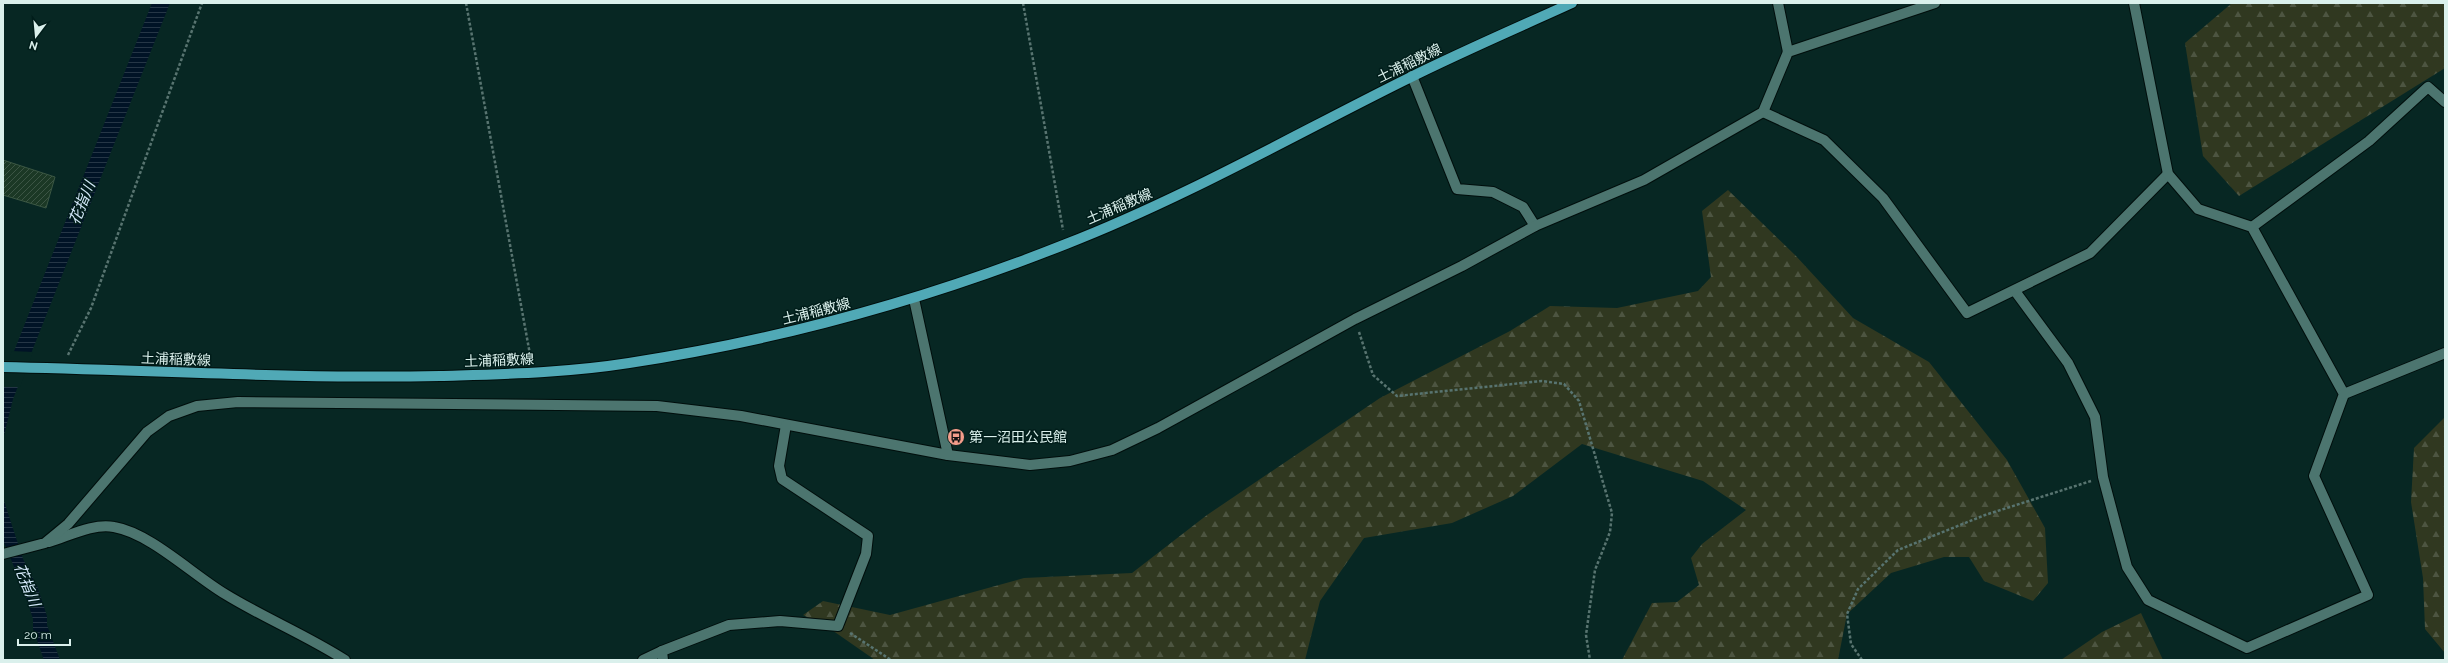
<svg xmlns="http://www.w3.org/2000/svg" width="2448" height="663" font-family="Raleway,'Noto Sans JP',sans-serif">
	<defs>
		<pattern id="forest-firs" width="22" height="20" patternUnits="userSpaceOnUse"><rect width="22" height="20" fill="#303820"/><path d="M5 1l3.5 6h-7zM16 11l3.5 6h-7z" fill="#4d5541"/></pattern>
		<pattern id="water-rules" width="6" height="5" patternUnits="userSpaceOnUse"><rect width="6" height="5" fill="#001326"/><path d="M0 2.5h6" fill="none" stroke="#253646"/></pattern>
		<pattern id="building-hatch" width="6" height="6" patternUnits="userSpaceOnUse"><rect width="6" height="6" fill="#1b3825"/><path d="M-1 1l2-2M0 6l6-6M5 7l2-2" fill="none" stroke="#3c5545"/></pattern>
	</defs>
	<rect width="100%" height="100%" fill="#072723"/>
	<g fill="url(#forest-firs)">
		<polygon points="2232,3 2445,3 2445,68 2239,196 2203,156 2185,43"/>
		<polygon points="1728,190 1796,256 1853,318 1929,362 2007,460 2045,528 2048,583 2033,601 1984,581 1969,557 1944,557 1891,573 1847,614 1838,660 1622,660 1652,603 1677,602 1699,585 1691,558 1702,544 1746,510 1703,481 1582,444 1513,496 1452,523 1364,538 1320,601 1305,660 875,660 829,628 803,615 823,601 890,615 1024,578 1132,573 1207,515 1380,398 1510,331 1550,306 1617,308 1698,291 1711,277 1702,211"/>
		<polygon points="2445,417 2445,653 2425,629 2423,578 2411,502 2414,448"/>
		<polygon points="2141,613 2163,660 2061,660 2102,632"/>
	</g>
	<g fill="url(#water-rules)">
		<polygon points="152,3 170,3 13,399 3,439 3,379"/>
		<polygon points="3,498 23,559 37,586 47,616 47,625 60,660 44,660 33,629 33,619 24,591 3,540"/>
	</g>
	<polygon fill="#072723" points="12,351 33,352 20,387 3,387 3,373"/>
	<polygon fill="url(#building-hatch)" stroke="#3b5743" points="3,160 55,177 46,208 3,195"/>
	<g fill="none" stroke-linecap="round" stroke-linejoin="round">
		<g stroke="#000e0c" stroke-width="12">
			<g id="street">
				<polyline points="1778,3 1788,52"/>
				<polyline points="1412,76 1457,189 1493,192 1523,207 1535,226"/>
				<polyline points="1763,112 1824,140 1883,198 1967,313 2090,253 2168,174"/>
				<polyline points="2252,227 2369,141 2428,87 2445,102"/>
				<polyline points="2015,291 2068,363 2095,417 2103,477 2127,567 2148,600 2247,648 2368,595 2314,476 2344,394 2252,227 2198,209 2168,174 2134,3"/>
				<polyline points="914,299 948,455"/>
				<polyline points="2344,394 2445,353"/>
				<path d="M49 542C69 536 93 523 114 527 150 533 193 575 225 594 264 618 306 635 345 660"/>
				<polyline points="3,554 45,543 68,524 147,432 169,416 197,406 238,402 657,406 741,416 948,455 1030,465 1070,461 1112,450 1158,428 1355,319 1462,266 1535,226 1644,180 1763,112 1788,52 1935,3"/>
				<polyline points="643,660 662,651"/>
				<polyline points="663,660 662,651 729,625 780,621 838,626 866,554 868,536 782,479 779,466 786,425"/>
			</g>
		</g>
		<g stroke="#000e0c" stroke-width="12">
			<path id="primary" d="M3 367C149 370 294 379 440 376 503 374 566 373 629 363 779 340 925 300 1066 244 1184 198 1294 135 1407 79 1461 52 1517 28 1572 3"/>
		</g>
		<g stroke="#587470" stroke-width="2.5" stroke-dasharray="3 2" stroke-linecap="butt">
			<polyline points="466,3 531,360"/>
			<polyline points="1023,3 1063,230"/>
			<polyline points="1359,332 1373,375 1397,396 1542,381 1564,384 1579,401 1612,513 1610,532 1595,570 1586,635 1590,660"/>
			<polyline points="68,355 91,308 202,3"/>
			<polyline points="850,633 891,660"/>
			<polyline points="1862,660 1851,644 1847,614 1858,589 1898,550 1985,515 2091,481"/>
		</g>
		<use href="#street" stroke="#4c756f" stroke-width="10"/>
		<use href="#primary" stroke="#50a9b6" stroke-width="10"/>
	</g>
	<defs>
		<g id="bus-disc" transform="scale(0.9)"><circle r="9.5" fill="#f49d8b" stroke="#001d1a"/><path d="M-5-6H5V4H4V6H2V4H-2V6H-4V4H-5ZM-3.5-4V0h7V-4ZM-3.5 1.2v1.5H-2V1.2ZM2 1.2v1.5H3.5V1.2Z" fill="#111"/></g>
	</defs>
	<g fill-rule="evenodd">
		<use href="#bus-disc" x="956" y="437"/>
	</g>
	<g text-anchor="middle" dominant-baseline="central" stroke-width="3" stroke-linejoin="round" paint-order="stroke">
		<g font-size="14" fill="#daf0ec" stroke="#001d1a">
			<text transform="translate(1409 63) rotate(-26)">土浦稲敷線</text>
			<text transform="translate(1119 206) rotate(-23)">土浦稲敷線</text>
			<text transform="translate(816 311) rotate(-14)">土浦稲敷線</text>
			<text transform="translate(176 359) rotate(2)">土浦稲敷線</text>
			<text transform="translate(499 360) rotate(-2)">土浦稲敷線</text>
		</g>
		<g font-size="14" fill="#daf0ec" stroke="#001d1a" text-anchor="start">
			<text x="969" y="437">第一沼田公民館</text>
		</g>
		<g font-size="15" font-style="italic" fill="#d3e7f9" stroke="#001d1a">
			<text transform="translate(82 203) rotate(-68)">花指川</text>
			<text transform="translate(27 585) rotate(68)">花指川</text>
		</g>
	</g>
	<rect width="2448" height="663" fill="none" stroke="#daf0ec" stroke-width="8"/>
	<g transform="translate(36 36) rotate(196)" stroke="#001d1a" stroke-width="3" paint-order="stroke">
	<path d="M0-3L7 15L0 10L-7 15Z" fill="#daf0ec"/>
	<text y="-6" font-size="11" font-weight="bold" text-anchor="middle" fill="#daf0ec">N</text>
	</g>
	<path d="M18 639v6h52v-6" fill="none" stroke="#daf0ec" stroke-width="2"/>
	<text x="24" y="639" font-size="12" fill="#daf0ec" stroke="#001d1a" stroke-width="3" paint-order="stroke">20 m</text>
</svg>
